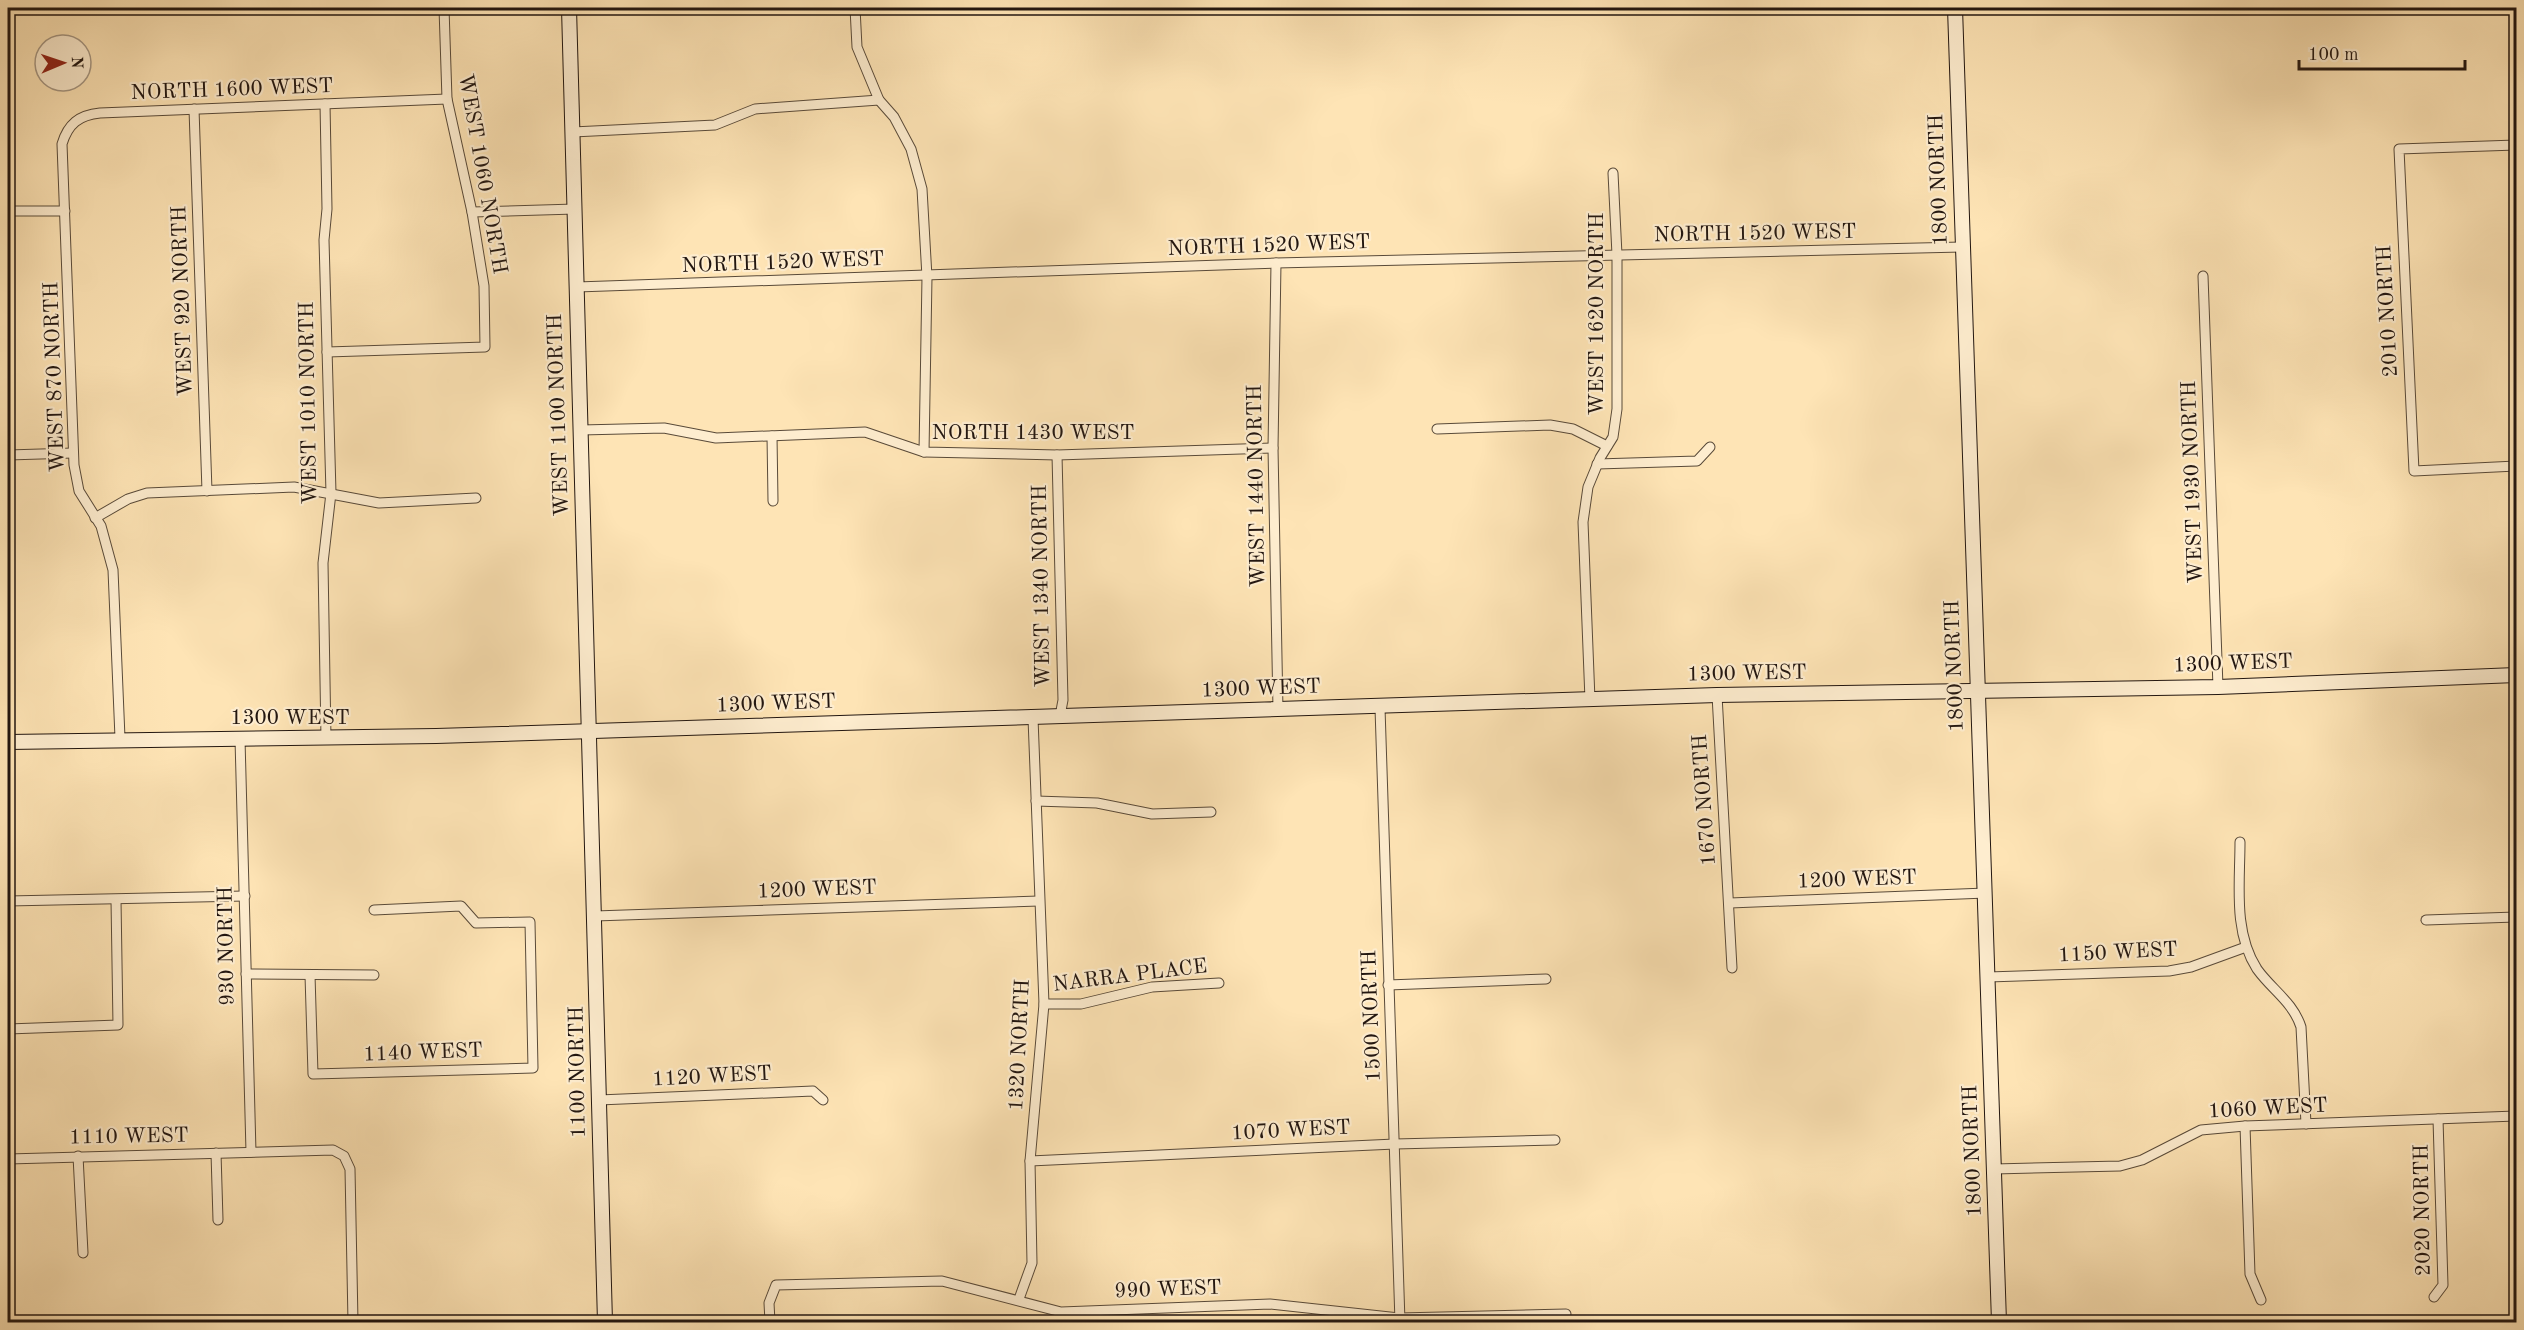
<svg xmlns="http://www.w3.org/2000/svg" width="2524" height="1330" font-family="'Old Standard TT',serif">
	<rect width="100%" height="100%" fill="#fee4b5"/>
	<filter id="stains"><feTurbulence type="fractalNoise" baseFrequency=".00333" numOctaves="4"/><feColorMatrix values="0 0 0 0 .2 0 0 0 0 .09 0 0 0 0 .02 0 0 0 .5 -.17"/></filter>
	<radialGradient id="worn" r=".72"><stop offset=".6" stop-color="#630" stop-opacity="0"/><stop offset="1" stop-color="#630" stop-opacity=".3"/></radialGradient>
	<g fill="none" stroke-linecap="round" stroke-linejoin="round">
		<g stroke="#594a39" stroke-width="11">
			<g id="street">
				<polyline points="855,8 857,47 879,100 894,117 911,149 922,189 927,277 924,452"/>
				<polyline points="325,104 327,209 324,240 331,493 323,563 326,739"/>
				<polyline points="194,109 207,491"/>
				<polyline points="573,132 715,125 755,109 879,100"/>
				<polyline points="2516,145 2399,149 2414,471 2516,466"/>
				<polyline points="8,211 65,211"/>
				<polyline points="472,212 575,209"/>
				<polyline points="1276,263 1273,448 1278,710"/>
				<polyline points="2203,276 2218,687"/>
				<polyline points="577,287 1276,263 1962,247"/>
				<polyline points="327,352 485,347 484,286 472,212 447,99 444,8"/>
				<polyline points="1437,429 1550,425 1573,429 1607,446"/>
				<polyline points="581,430 664,428 716,438 865,432 924,452 1057,455 1273,448"/>
				<polyline points="772,436 773,501"/>
				<polyline points="8,455 73,453"/>
				<polyline points="1057,455 1063,700 1060,716"/>
				<polyline points="1597,464 1697,461 1710,447"/>
				<polyline points="95,518 128,499 147,493 294,487 379,503 476,498"/>
				<polyline points="1717,695 1732,968"/>
				<polyline points="1590,700 1583,522 1588,487 1600,458 1613,437 1617,409 1617,255 1613,173"/>
				<polyline points="1380,708 1400,1322"/>
				<path d="M120 738 113 570 101 526 79 491 74 465 62 144C68 124 79 115 100 113L447 99"/>
				<polyline points="240,739 251,1152"/>
				<polyline points="1036,801 1097,803 1152,814 1211,812"/>
				<path d="M2240 842C2240 884 2233 932 2257 969 2272 990 2293 1002 2301 1027L2306 1124"/>
				<polyline points="8,901 245,896"/>
				<polyline points="1730,903 1986,893"/>
				<polyline points="595,916 1039,901"/>
				<polyline points="2426,920 2516,917"/>
				<polyline points="246,974 374,975"/>
				<polyline points="310,975 313,1074 533,1068 530,922 476,923 461,906 374,910"/>
				<polyline points="1988,977 2169,971 2191,967 2246,947"/>
				<polyline points="1388,985 1546,979"/>
				<polyline points="1044,1004 1081,1004 1152,987 1219,983"/>
				<polyline points="8,1029 118,1025 116,900"/>
				<polyline points="599,1100 813,1091 823,1100"/>
				<polyline points="2245,1126 2250,1274 2261,1300"/>
				<polyline points="216,1153 218,1220"/>
				<polyline points="78,1156 83,1253"/>
				<polyline points="8,1159 333,1150 344,1156 350,1169 353,1322"/>
				<polyline points="1030,1161 1395,1144 1555,1140"/>
				<polyline points="1994,1169 2120,1166 2142,1160 2201,1130 2245,1126 2516,1116"/>
				<polyline points="2434,1297 2443,1285 2438,1119"/>
				<polyline points="1019,1299 1032,1263 1030,1161 1044,1004 1033,718"/>
				<polyline points="770,1322 769,1303 776,1285 942,1281 1061,1312 1270,1304 1399,1318 1566,1314"/>
			</g>
		</g>
		<g stroke="#221610" stroke-width="16">
			<g id="secondary">
				<polyline points="569,8 605,1322"/>
				<polyline points="1955,8 1999,1322"/>
				<polyline points="8,742 436,736 1717,695 2218,687 2516,675"/>
			</g>
		</g>
		<use href="#street" stroke="#feedcf" stroke-width="9"/>
		<use href="#secondary" stroke="#feedcf" stroke-width="14"/>
	</g>
	<g text-anchor="middle" dominant-baseline="central" stroke-width="4.5" stroke-linejoin="round" paint-order="stroke">
		<g font-size="21" fill="#221610" stroke="#feedcf">
			<text transform="translate(232 90) rotate(-2)">NORTH 1600 WEST</text>
			<text transform="translate(482 174) rotate(80)">WEST 1060 NORTH</text>
			<text transform="translate(1939 180) rotate(-92)">1800 NORTH</text>
			<text transform="translate(1755 234) rotate(-1)">NORTH 1520 WEST</text>
			<text transform="translate(1269 246) rotate(-2)">NORTH 1520 WEST</text>
			<text transform="translate(783 263) rotate(-2)">NORTH 1520 WEST</text>
			<text transform="translate(183 301) rotate(-92)">WEST 920 NORTH</text>
			<text transform="translate(2388 311) rotate(-93)">2010 NORTH</text>
			<text transform="translate(1597 314) rotate(-90)">WEST 1620 NORTH</text>
			<text transform="translate(55 377) rotate(-92)">WEST 870 NORTH</text>
			<text transform="translate(309 403) rotate(-91)">WEST 1010 NORTH</text>
			<text transform="translate(559 415) rotate(-92)">WEST 1100 NORTH</text>
			<text x="1033" y="433">NORTH 1430 WEST</text>
			<text transform="translate(2193 482) rotate(-92)">WEST 1930 NORTH</text>
			<text transform="translate(1257 486) rotate(-91)">WEST 1440 NORTH</text>
			<text transform="translate(1042 586) rotate(-91)">WEST 1340 NORTH</text>
			<text transform="translate(2233 664) rotate(-2)">1300 WEST</text>
			<text transform="translate(1955 666) rotate(-92)">1800 NORTH</text>
			<text transform="translate(1747 674) rotate(-1)">1300 WEST</text>
			<text transform="translate(1261 689) rotate(-2)">1300 WEST</text>
			<text transform="translate(776 704) rotate(-2)">1300 WEST</text>
			<text x="290" y="718">1300 WEST</text>
			<text transform="translate(1705 800) rotate(-94)">1670 NORTH</text>
			<text transform="translate(1857 880) rotate(-2)">1200 WEST</text>
			<text transform="translate(817 890) rotate(-2)">1200 WEST</text>
			<text transform="translate(227 946) rotate(-91)">930 NORTH</text>
			<text transform="translate(2118 953) rotate(-3)">1150 WEST</text>
			<text transform="translate(1130 976) rotate(-7)">NARRA PLACE</text>
			<text transform="translate(1372 1016) rotate(-92)">1500 NORTH</text>
			<text transform="translate(1020 1045) rotate(-87)">1320 NORTH</text>
			<text transform="translate(423 1053) rotate(-2)">1140 WEST</text>
			<text transform="translate(578 1072) rotate(-91)">1100 NORTH</text>
			<text transform="translate(712 1077) rotate(-3)">1120 WEST</text>
			<text transform="translate(2268 1109) rotate(-3)">1060 WEST</text>
			<text transform="translate(1291 1131) rotate(-3)">1070 WEST</text>
			<text transform="translate(129 1137) rotate(-1)">1110 WEST</text>
			<text transform="translate(1973 1151) rotate(-92)">1800 NORTH</text>
			<text transform="translate(2423 1210) rotate(-91)">2020 NORTH</text>
			<text transform="translate(1168 1290) rotate(-2)">990 WEST</text>
		</g>
	</g>
	<rect width="2524" height="1330" fill="none" stroke="#fee4b5" stroke-width="30"/>
	<rect x="9" y="9" width="2506" height="1312" fill="none" stroke="#221610" stroke-width="3"/>
	<rect x="15" y="15" width="2494" height="1300" fill="none" stroke="#221610" stroke-width="1.5"/>
	<g transform="translate(63 63) rotate(88)"><circle r="28" fill="#feedcf" stroke="#a69783" stroke-width="1.5"/>
	<path d="M0-4.5L10 22L0 15L-10 22Z" fill="#8f2418"/>
	<text y="-9" font-size="16" font-weight="bold" text-anchor="middle" fill="#221610">N</text>
	</g>
	<path d="M2299 60v9h166v-9" fill="none" stroke="#221610" stroke-width="3"/>
	<text x="2308" y="60" font-size="18" fill="#221610" stroke="#feedcf" stroke-width="4.5" paint-order="stroke">100 m</text>
	<rect width="100%" height="100%" filter="url(#stains)"/>
	<rect width="100%" height="100%" fill="url(#worn)"/>
</svg>
